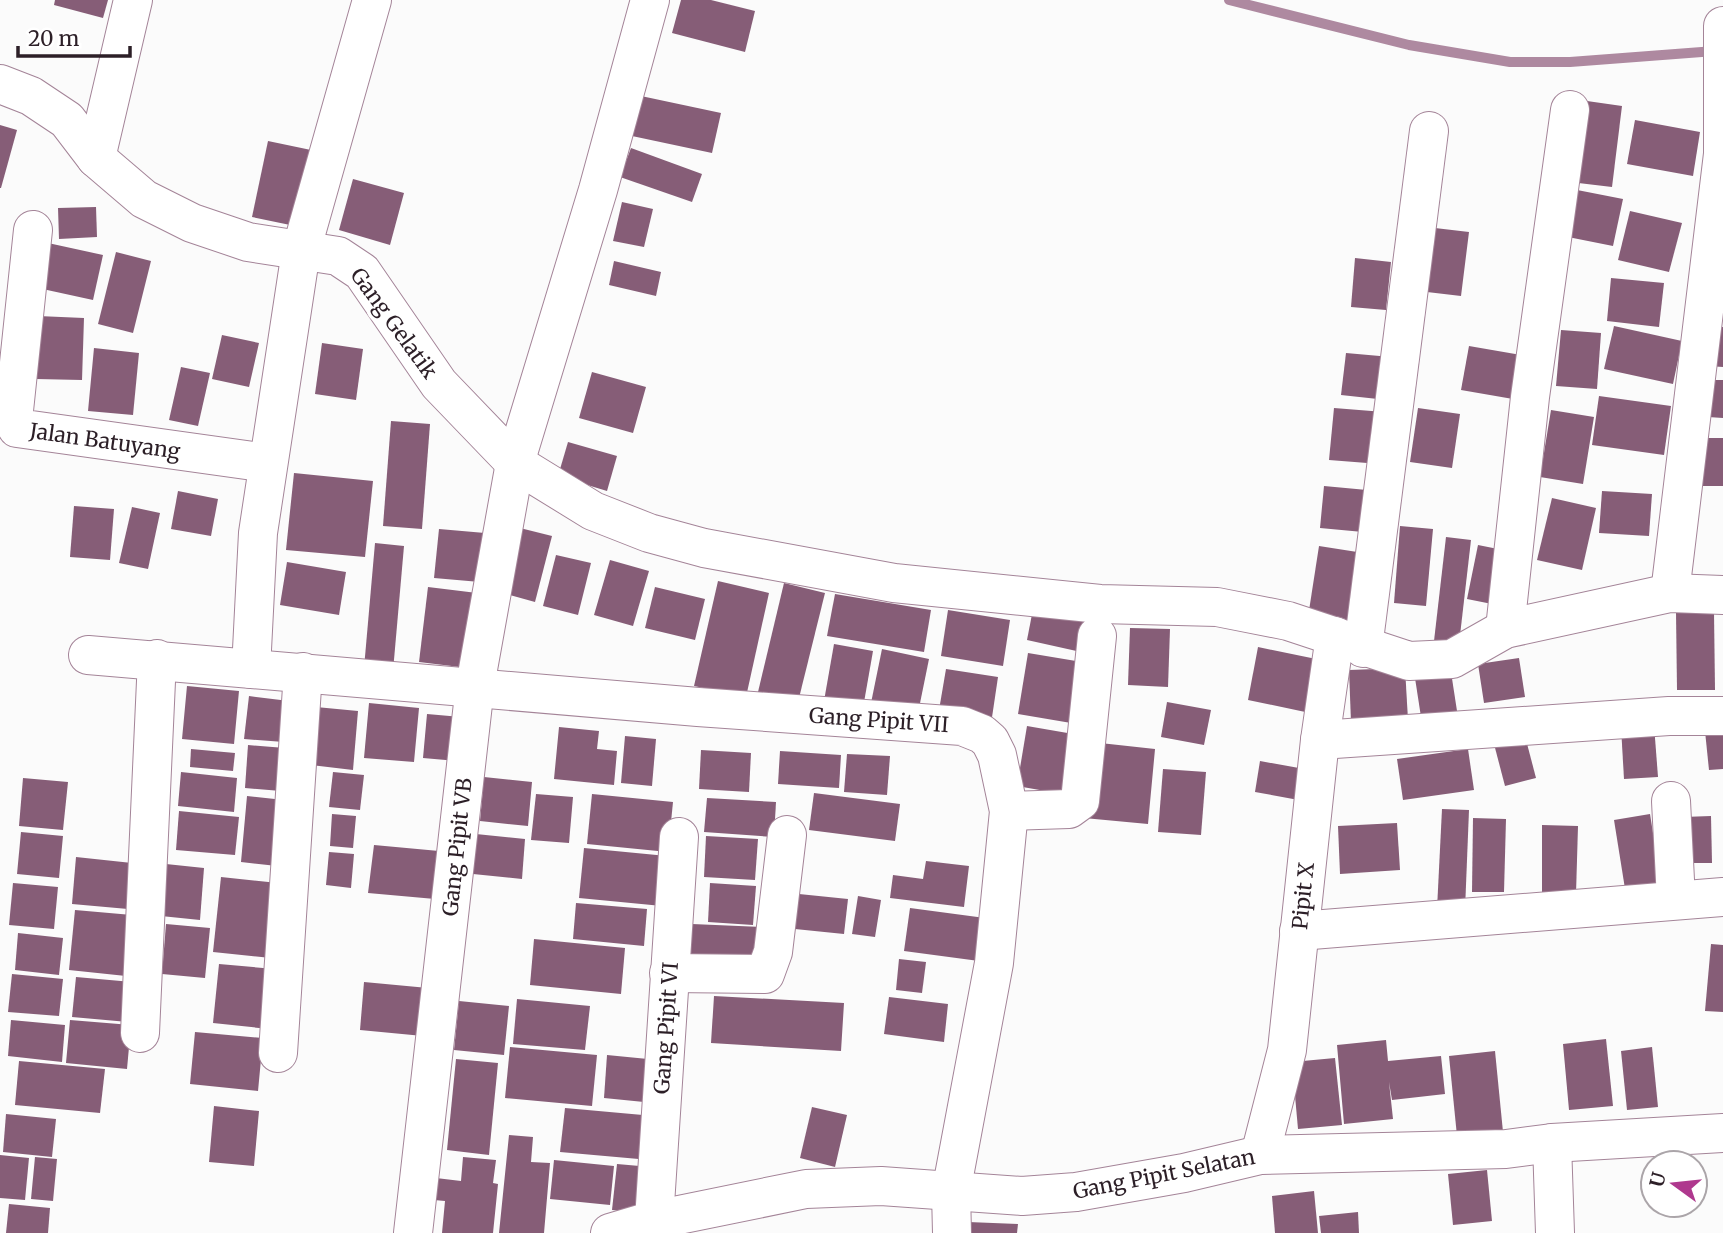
<svg xmlns="http://www.w3.org/2000/svg" width="1723" height="1233" font-family="Merriweather,serif">
	<rect width="100%" height="100%" fill="#fbfbfb"/>
	<g fill="none" stroke-linecap="round" stroke-linejoin="round">
		<polyline stroke="#ae89a0" stroke-width="10" points="1229,0 1409,45 1510,62 1570,62 1715,51"/>
	</g>
	<g fill="#865d77">
		<polygon points="55,0 108,0 103,18 54,5"/>
		<polygon points="681,0 711,0 755,11 745,52 672,33"/>
		<polygon points="641,96 721,113 712,153 632,136"/>
		<polygon points="1580,100 1622,106 1612,187 1570,182"/>
		<polygon points="1635,120 1700,132 1693,176 1627,164"/>
		<polygon points="0,125 17,130 1,188 0,188"/>
		<polygon points="268,141 311,150 295,226 252,217"/>
		<polygon points="631,148 702,174 692,202 620,177"/>
		<polygon points="353,179 404,193 390,245 339,230"/>
		<polygon points="1572,189 1623,199 1613,246 1563,236"/>
		<polygon points="622,202 653,209 644,247 613,241"/>
		<polygon points="96,207 97,237 59,239 58,208"/>
		<polygon points="1630,211 1682,223 1669,272 1618,260"/>
		<polygon points="1435,228 1469,232 1461,296 1427,292"/>
		<polygon points="48,243 103,255 93,300 38,288"/>
		<polygon points="116,252 151,261 133,333 98,324"/>
		<polygon points="1355,258 1391,262 1386,310 1351,307"/>
		<polygon points="614,261 661,272 656,296 609,285"/>
		<polygon points="1611,278 1664,283 1659,327 1607,321"/>
		<polygon points="38,316 84,318 82,380 36,379"/>
		<polygon points="1614,326 1682,341 1673,384 1604,369"/>
		<polygon points="1710,326 1723,327 1723,367 1708,366"/>
		<polygon points="1561,330 1601,333 1597,389 1556,386"/>
		<polygon points="222,335 259,343 249,387 212,379"/>
		<polygon points="322,343 363,349 356,400 315,394"/>
		<polygon points="1469,346 1521,355 1513,399 1461,390"/>
		<polygon points="94,348 139,353 133,415 88,411"/>
		<polygon points="1346,353 1391,357 1387,400 1341,395"/>
		<polygon points="181,367 210,373 198,426 169,420"/>
		<polygon points="592,372 646,387 633,433 579,418"/>
		<polygon points="1710,380 1723,380 1723,418 1708,417"/>
		<polygon points="1599,396 1671,406 1664,455 1592,445"/>
		<polygon points="1334,408 1384,412 1380,464 1329,460"/>
		<polygon points="1418,408 1460,414 1452,468 1410,462"/>
		<polygon points="1551,410 1594,417 1583,484 1540,477"/>
		<polygon points="391,421 430,424 422,529 383,526"/>
		<rect x="1695" y="438" width="28" height="48"/>
		<polygon points="568,442 617,456 607,491 558,476"/>
		<polygon points="294,473 373,481 365,557 286,550"/>
		<polygon points="1324,486 1367,490 1363,532 1320,528"/>
		<polygon points="178,491 218,499 211,536 171,529"/>
		<polygon points="1602,491 1652,494 1649,536 1599,533"/>
		<polygon points="1552,498 1596,508 1582,570 1537,560"/>
		<polygon points="74,506 114,509 110,560 70,557"/>
		<polygon points="132,507 160,513 148,569 119,563"/>
		<polygon points="1400,526 1433,529 1426,606 1394,603"/>
		<polygon points="516,527 552,536 535,602 499,592"/>
		<polygon points="439,529 485,533 480,582 434,578"/>
		<polygon points="1446,537 1471,540 1459,644 1434,641"/>
		<polygon points="375,543 404,546 393,671 364,668"/>
		<polygon points="1478,545 1503,550 1492,604 1467,599"/>
		<polygon points="1319,546 1370,554 1360,625 1308,617"/>
		<polygon points="556,555 591,563 578,615 543,606"/>
		<polygon points="610,560 649,571 633,626 594,615"/>
		<polygon points="287,562 346,572 339,615 280,605"/>
		<polygon points="718,581 769,593 746,697 694,686"/>
		<polygon points="784,583 825,593 798,702 758,692"/>
		<polygon points="428,587 477,593 468,668 419,662"/>
		<polygon points="655,587 705,599 695,640 645,628"/>
		<polygon points="835,594 931,610 924,652 827,636"/>
		<polygon points="1034,604 1089,616 1081,652 1027,640"/>
		<polygon points="948,610 1010,620 1003,666 941,656"/>
		<polygon points="1676,612 1714,612 1715,690 1677,690"/>
		<polygon points="1130,628 1170,629 1168,687 1128,685"/>
		<polygon points="834,644 873,651 863,708 824,701"/>
		<polygon points="1258,647 1321,660 1310,713 1248,700"/>
		<polygon points="882,649 929,659 918,713 871,703"/>
		<polygon points="1028,653 1088,663 1077,724 1018,714"/>
		<polygon points="1519,658 1525,697 1484,703 1478,664"/>
		<polygon points="1405,668 1408,720 1351,722 1349,670"/>
		<polygon points="946,669 998,677 991,724 938,716"/>
		<polygon points="1451,672 1457,711 1421,717 1415,678"/>
		<polygon points="187,686 239,691 234,744 182,739"/>
		<polygon points="249,696 289,701 284,742 244,739"/>
		<polygon points="1167,702 1211,710 1204,745 1161,737"/>
		<polygon points="369,703 419,708 414,762 364,758"/>
		<polygon points="316,707 358,711 353,770 311,765"/>
		<polygon points="427,714 461,717 457,761 423,758"/>
		<polygon points="1654,725 1658,777 1624,779 1621,727"/>
		<polygon points="1027,726 1079,735 1068,795 1017,786"/>
		<polygon points="559,727 599,731 597,749 617,751 614,785 554,779"/>
		<polygon points="1723,729 1723,769 1709,770 1705,731"/>
		<polygon points="625,736 656,739 652,786 621,783"/>
		<polygon points="1525,736 1536,778 1505,786 1494,744"/>
		<polygon points="1091,742 1155,749 1148,824 1084,818"/>
		<polygon points="248,745 285,748 281,791 245,788"/>
		<polygon points="191,749 235,753 233,771 190,767"/>
		<polygon points="1468,749 1474,790 1403,800 1397,759"/>
		<polygon points="701,750 751,753 749,792 699,789"/>
		<polygon points="780,751 841,755 839,788 778,784"/>
		<polygon points="847,754 890,756 887,795 844,792"/>
		<polygon points="1260,761 1310,770 1304,801 1255,792"/>
		<polygon points="1163,769 1206,772 1201,835 1158,832"/>
		<polygon points="181,772 237,778 234,812 178,806"/>
		<polygon points="333,772 364,775 360,810 329,807"/>
		<polygon points="484,777 532,782 528,826 480,821"/>
		<polygon points="23,778 68,782 63,830 19,826"/>
		<polygon points="814,793 900,804 895,841 809,830"/>
		<polygon points="536,794 573,797 569,843 531,840"/>
		<polygon points="592,794 673,802 668,852 587,844"/>
		<polygon points="247,796 284,800 277,866 241,862"/>
		<polygon points="707,798 776,802 774,837 704,832"/>
		<polygon points="1442,809 1469,810 1465,910 1437,909"/>
		<polygon points="179,811 239,817 235,855 176,850"/>
		<polygon points="332,814 356,816 353,848 330,846"/>
		<polygon points="1650,814 1662,890 1626,895 1614,820"/>
		<polygon points="1711,816 1712,863 1684,863 1683,817"/>
		<polygon points="1473,818 1506,819 1504,892 1472,892"/>
		<polygon points="1397,823 1400,870 1340,874 1338,826"/>
		<polygon points="1542,825 1578,826 1576,894 1542,893"/>
		<polygon points="21,832 63,836 59,878 17,874"/>
		<polygon points="476,834 525,839 522,879 473,874"/>
		<polygon points="706,836 758,839 755,880 704,877"/>
		<polygon points="374,845 439,851 435,899 368,893"/>
		<polygon points="584,848 667,856 662,906 579,898"/>
		<polygon points="329,852 354,854 351,888 326,885"/>
		<polygon points="76,857 132,863 128,909 72,904"/>
		<polygon points="926,861 969,866 964,907 890,898 893,875 923,879"/>
		<polygon points="166,864 204,868 200,920 161,916"/>
		<polygon points="221,877 278,883 271,958 213,952"/>
		<polygon points="13,883 58,887 54,929 9,925"/>
		<polygon points="710,883 756,886 753,925 708,922"/>
		<polygon points="799,894 848,899 844,934 795,929"/>
		<polygon points="858,896 881,900 875,937 852,934"/>
		<polygon points="576,903 647,909 644,946 573,939"/>
		<polygon points="910,908 985,918 979,961 904,951"/>
		<polygon points="75,910 132,915 126,976 69,970"/>
		<polygon points="166,924 210,928 205,978 162,974"/>
		<polygon points="692,924 762,927 760,967 689,963"/>
		<polygon points="18,933 63,938 59,975 15,970"/>
		<polygon points="534,939 625,948 621,994 530,985"/>
		<polygon points="1711,944 1723,945 1723,1012 1705,1011"/>
		<polygon points="899,959 926,962 922,993 896,990"/>
		<polygon points="219,964 275,969 269,1029 213,1023"/>
		<polygon points="12,974 63,979 59,1016 8,1012"/>
		<polygon points="76,977 132,982 128,1022 72,1017"/>
		<polygon points="364,982 428,988 423,1036 360,1030"/>
		<polygon points="714,996 844,1003 841,1051 711,1043"/>
		<polygon points="889,997 948,1004 944,1042 884,1034"/>
		<polygon points="517,999 590,1006 585,1050 513,1044"/>
		<polygon points="459,1001 509,1006 504,1055 454,1050"/>
		<polygon points="11,1020 65,1025 62,1062 8,1056"/>
		<polygon points="70,1020 131,1025 127,1069 66,1063"/>
		<polygon points="195,1032 263,1038 258,1091 190,1084"/>
		<polygon points="1606,1039 1613,1106 1569,1110 1563,1044"/>
		<polygon points="1386,1040 1388,1061 1441,1056 1445,1094 1392,1100 1389,1082 1393,1119 1344,1124 1337,1045"/>
		<polygon points="510,1047 597,1055 592,1106 505,1098"/>
		<polygon points="1652,1047 1658,1107 1627,1110 1621,1051"/>
		<polygon points="1495,1051 1503,1132 1457,1136 1449,1056"/>
		<polygon points="607,1055 658,1060 654,1103 604,1098"/>
		<polygon points="1335,1058 1342,1125 1298,1129 1292,1062"/>
		<polygon points="456,1059 498,1063 489,1155 447,1150"/>
		<polygon points="19,1061 105,1069 100,1113 15,1105"/>
		<polygon points="214,1106 259,1111 254,1166 209,1162"/>
		<polygon points="812,1107 847,1115 835,1167 800,1158"/>
		<polygon points="565,1108 654,1116 650,1160 560,1152"/>
		<polygon points="6,1114 56,1119 52,1157 3,1152"/>
		<polygon points="509,1135 533,1137 531,1162 550,1163 544,1233 499,1233"/>
		<polygon points="0,1155 29,1158 25,1200 0,1198"/>
		<polygon points="35,1157 57,1159 53,1201 31,1199"/>
		<polygon points="463,1157 496,1160 493,1183 498,1184 493,1233 442,1233 445,1201 434,1200 436,1178 461,1181"/>
		<polygon points="554,1160 614,1166 610,1205 550,1199"/>
		<polygon points="617,1164 651,1167 646,1213 612,1210"/>
		<polygon points="1487,1170 1492,1221 1453,1225 1448,1174"/>
		<polygon points="1314,1191 1318,1233 1275,1233 1272,1196"/>
		<polygon points="9,1204 50,1208 48,1233 6,1233"/>
		<polygon points="1358,1212 1359,1233 1321,1233 1319,1216"/>
		<polygon points="968,1222 1018,1224 1017,1233 967,1233"/>
	</g>
	<g fill="none" stroke-linecap="round" stroke-linejoin="round">
		<g stroke="#a48498" stroke-width="40">
			<g id="street">
				<polyline points="0,84 31,96 67,120 96,158 144,199 192,223 248,242 338,256 362,272 439,384 515,463 593,511 649,533 704,548 894,583 1100,604 1217,607 1288,621 1409,661 1452,659 1505,629 1670,593 1723,595"/>
				<polyline points="96,158 133,0"/>
				<polyline points="33,230 13,420 17,428 268,463"/>
				<polyline points="1670,593 1723,154 1723,26"/>
				<polyline points="1505,629 1530,397 1570,110"/>
				<polyline points="1363,648 1429,131"/>
				<polyline points="88,655 698,707 962,726 982,734 990,741 997,755 1009,811 994,963 951,1192 952,1233"/>
				<polyline points="251,669 258,533 301,251 372,0"/>
				<polyline points="1320,740 1669,716 1723,716"/>
				<polyline points="1671,801 1676,900"/>
				<polyline points="1009,811 1069,809 1080,801 1097,636"/>
				<polyline points="1299,931 1723,897"/>
				<polyline points="669,973 765,974 773,952 787,835"/>
				<polyline points="140,1033 157,659"/>
				<polyline points="278,1053 303,672"/>
				<polyline points="1552,1143 1555,1233"/>
				<polyline points="1260,1155 1287,1050 1320,740 1335,636"/>
				<polyline points="654,1220 679,837"/>
				<polyline points="413,1233 475,686 515,463 598,190 650,0"/>
				<polyline points="610,1233 654,1220 806,1189 881,1186 1022,1196 1076,1192 1184,1173 1260,1155 1506,1149 1552,1143 1723,1133"/>
			</g>
		</g>
		<use href="#street" stroke="#fff" stroke-width="38"/>
	</g>
	<g text-anchor="middle" dominant-baseline="central" stroke-width="7" stroke-linejoin="round" paint-order="stroke">
		<g font-size="21" fill="#2c1f27" stroke="#fff">
			<text transform="translate(394 323) rotate(54)">Gang Gelatik</text>
			<text transform="translate(105 441) rotate(8)">Jalan Batuyang</text>
			<text transform="translate(879 720) rotate(4)">Gang Pipit VII</text>
			<text transform="translate(457 847) rotate(-84)">Gang Pipit VB</text>
			<text transform="translate(1303 896) rotate(-84)">Pipit X</text>
			<text transform="translate(666 1028) rotate(-86)">Gang Pipit VI</text>
			<text transform="translate(1164 1174) rotate(-11)">Gang Pipit Selatan</text>
		</g>
	</g>
	<g transform="translate(1674 1184) rotate(285)"><circle r="33" fill="#ffffff" stroke="#aba5a9" stroke-width="2"/>
	<path d="M0-5L12 26L0 18L-12 26Z" fill="#af388e"/>
	<text y="-10" font-size="19" font-weight="bold" text-anchor="middle" fill="#2c1f27">U</text>
	</g>
	<path d="M18 46v10h112v-10" fill="none" stroke="#2c1f27" stroke-width="3.5"/>
	<text x="28" y="46" font-size="21" fill="#2c1f27" stroke="#ffffff" stroke-width="5" paint-order="stroke">20 m</text>
</svg>
